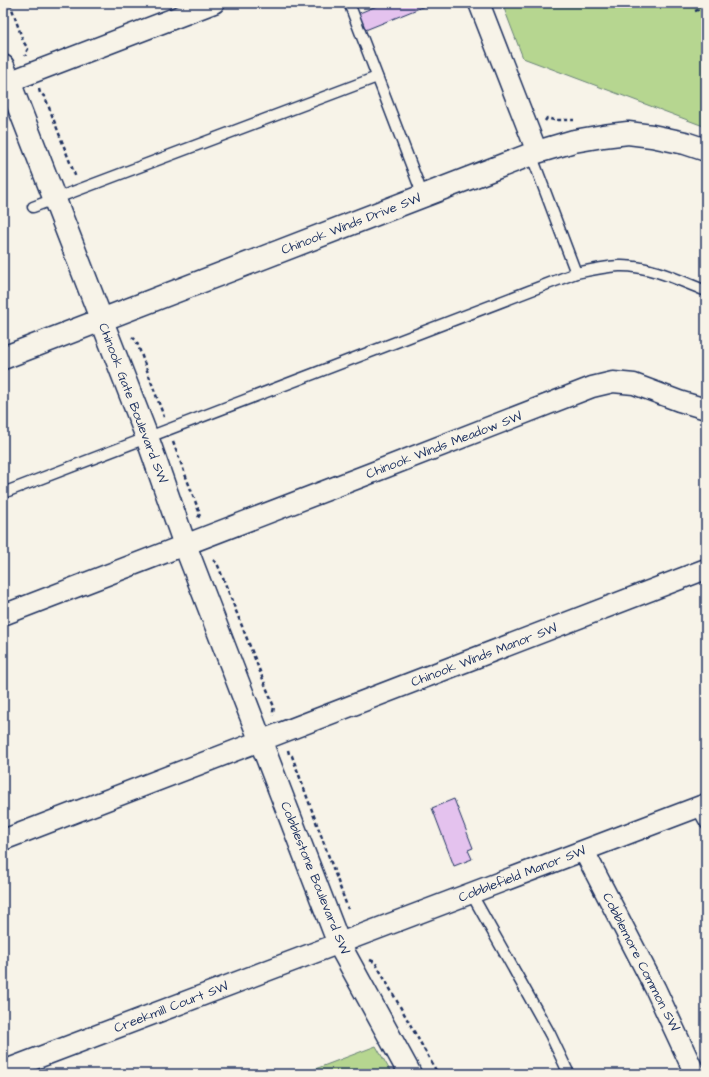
<svg xmlns="http://www.w3.org/2000/svg" width="709" height="1077" font-family="'Architects Daughter',sans-serif">
	<rect width="100%" height="100%" fill="#f7f3e8"/>
	<filter id="ink" filterUnits="userSpaceOnUse"><feTurbulence type="fractalNoise" baseFrequency=".025" numOctaves="2"/><feDisplacementMap in="SourceGraphic" scale="8" xChannelSelector="R" yChannelSelector="G"/><feConvolveMatrix kernelMatrix="1 2 1 2 8 2 1 2 1" color-interpolation-filters="sRGB"/></filter>
	<g filter="url(#ink)">
		<g fill="#b6d690" stroke="#688277">
			<polygon points="502,3 706,3 706,127 523,58"/>
			<polygon points="376,1046 392,1074 302,1074"/>
		</g>
		<g fill="#e4c2ee" stroke="#1b2f5e">
			<polygon points="384,3 432,3 363,31 357,14"/>
			<polygon points="454,799 473,848 468,850 472,859 454,866 432,808"/>
		</g>
		<g fill="none" stroke-linecap="round" stroke-linejoin="round">
			<g stroke="#1b2f5e" stroke-width="13">
				<g id="lane">
					<polyline points="349,3 423,196"/>
					<polyline points="531,154 576,273"/>
					<polyline points="33,207 377,77"/>
					<path d="M3 493 576 273C590 270 605 267 619 266 649 265 679 280 706 291"/>
					<polyline points="697,808 706,824"/>
					<polyline points="471,893 550,1034 569,1074"/>
				</g>
			</g>
			<g stroke="#1b2f5e" stroke-width="23">
				<g id="street">
					<polyline points="479,3 537,152"/>
					<polyline points="3,84 214,3"/>
					<polyline points="3,615 374,472 592,387 613,382 634,384 679,401 706,409"/>
					<polyline points="3,840 706,569"/>
					<polyline points="584,851 655,988 695,1074"/>
					<polyline points="3,1071 706,804"/>
				</g>
			</g>
			<g stroke="#1b2f5e" stroke-width="25">
				<g id="secondary">
					<polyline points="3,66 147,437 185,545 339,944 410,1074"/>
					<polyline points="3,358 537,152 574,141 603,136 628,133 652,136 685,143 706,150"/>
				</g>
			</g>
			<g stroke="#1b2f5e" stroke-width="2.5" stroke-dasharray="4 3" stroke-linecap="butt">
				<polyline points="10,3 23,41 28,49 25,54 26,56"/>
				<polyline points="695,11 706,7"/>
				<polyline points="39,89 40,93 45,97 76,178"/>
				<polyline points="545,121 547,118 554,120 574,120"/>
				<polyline points="132,337 136,340 164,417"/>
				<polyline points="173,442 200,514 197,520"/>
				<polyline points="213,560 217,563 274,707 273,712 274,715"/>
				<polyline points="288,750 289,754 292,756 348,909"/>
				<polyline points="370,960 375,962 438,1074"/>
			</g>
			<use href="#lane" stroke="#f7f3e8" stroke-width="10"/>
			<use href="#street" stroke="#f7f3e8" stroke-width="20"/>
			<use href="#secondary" stroke="#f7f3e8" stroke-width="22"/>
		</g>
	</g>
	<g text-anchor="middle" dominant-baseline="central" stroke-width="3" stroke-linejoin="round" paint-order="stroke">
		<g font-size="13" fill="#1b2f5e" stroke="#f7f3e8">
			<text transform="translate(351 224) rotate(-21)">Chinook Winds Drive SW</text>
			<text transform="translate(133 403) rotate(69)">Chinook Gate Boulevard SW</text>
			<text transform="translate(444 445) rotate(-21)">Chinook Winds Meadow SW</text>
			<text transform="translate(484 655) rotate(-21)">Chinook Winds Manor SW</text>
			<text transform="translate(522 874) rotate(-21)">Cobblefield Manor SW</text>
			<text transform="translate(315 878) rotate(68)">Cobblestone Boulevard SW</text>
			<text transform="translate(641 962) rotate(63)">Cobblemore Common SW</text>
			<text transform="translate(171 1007) rotate(-21)">Creekmill Court SW</text>
		</g>
	</g>
	<rect width="709" height="1077" fill="none" stroke="#f7f3e8" stroke-width="16"/>
	<rect x="8" y="8" width="693" height="1061" fill="none" stroke="#1b2f5e" stroke-width="1.5" filter="url(#ink)"/>
</svg>
